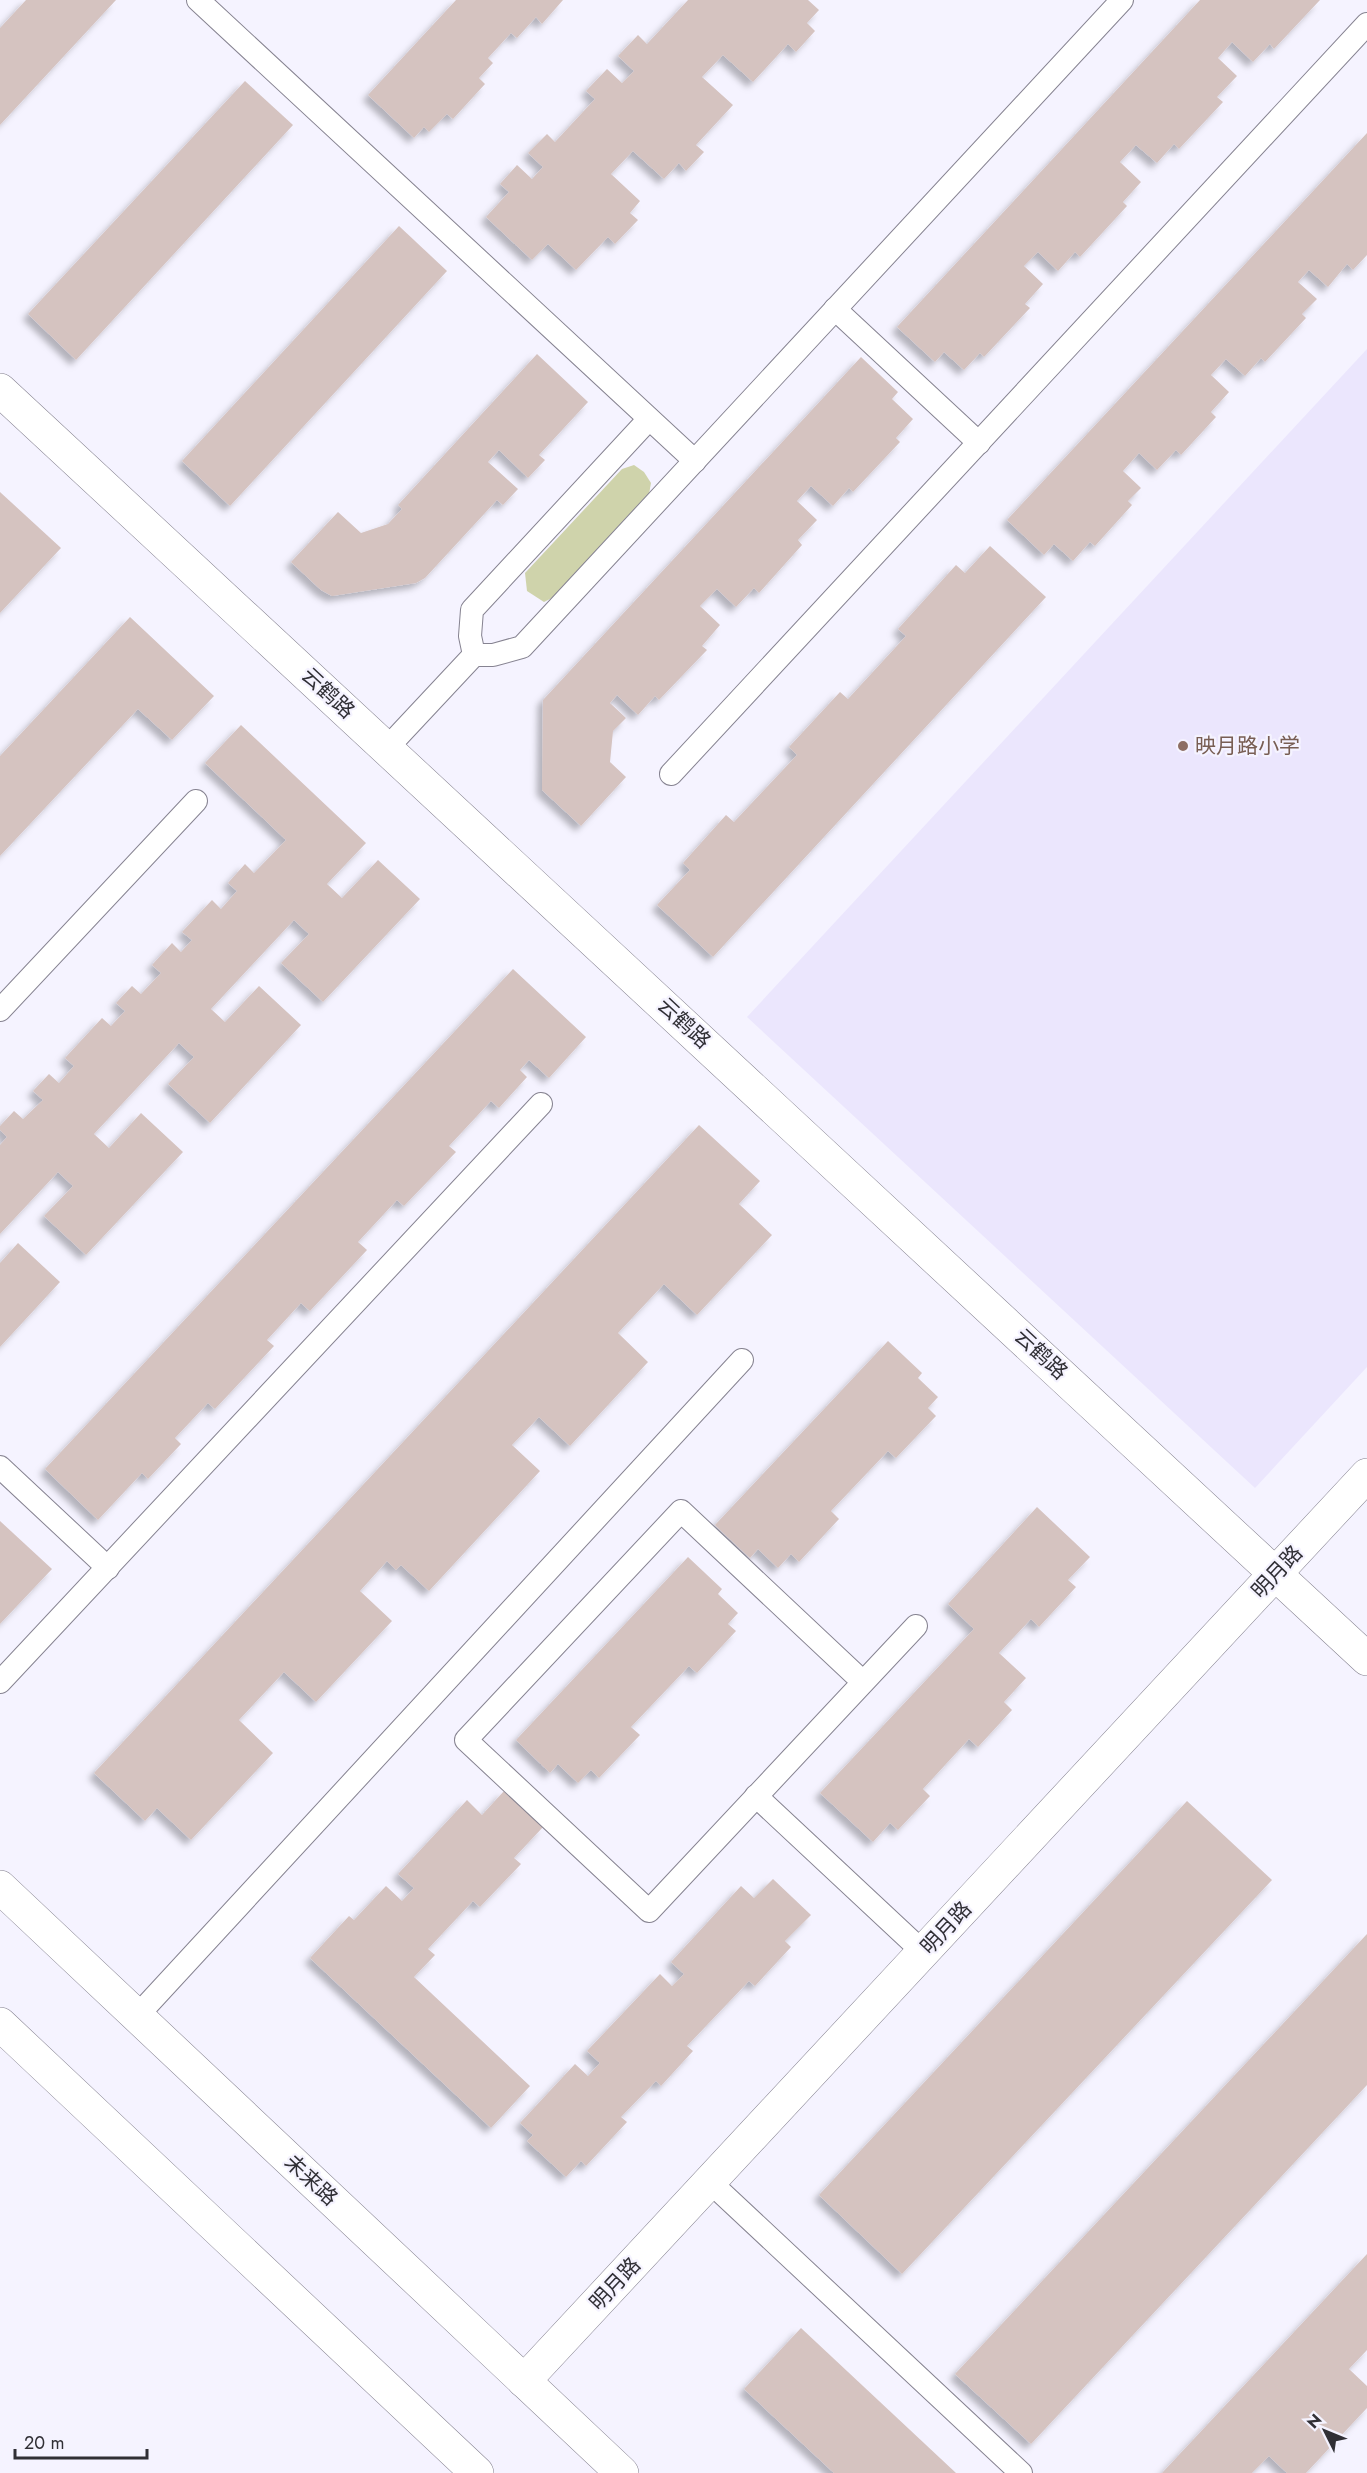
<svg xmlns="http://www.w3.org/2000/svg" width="1367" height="2473" font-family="Jost,'Noto Sans SC',sans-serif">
	<defs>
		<filter id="shadow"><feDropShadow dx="-5.5" dy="5.5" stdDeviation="3" flood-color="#0004"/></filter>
	</defs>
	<rect width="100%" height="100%" fill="#f5f3ff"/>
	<polygon fill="#ebe6fd" points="1367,349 1367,1367 1255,1488 747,1017"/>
	<polygon fill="#cfd3ab" points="634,465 644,472 651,483 649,494 552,598 544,602 527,591 525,573 622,469"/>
	<g fill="#d5c3c0" filter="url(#shadow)">
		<polygon points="26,0 116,0 0,125 0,28"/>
		<polygon points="456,0 563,0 542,24 536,17 517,38 511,33 488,58 493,63 479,78 485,84 453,119 447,114 429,132 424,127 414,138 368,95"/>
		<polygon points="688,0 808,0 819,10 807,23 815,31 796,52 788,44 753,82 723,55 702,77 733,105 696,145 704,152 686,171 679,163 664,179 633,151 611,174 640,201 630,213 638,220 615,244 608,237 576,270 548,244 532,260 486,217 509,192 500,184 517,165 532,179 543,167 528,153 547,134 555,142 595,99 586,91 607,69 622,83 634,71 618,56 638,35 647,44"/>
		<polygon points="1200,0 1320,0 1274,49 1270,44 1253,62 1232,42 1218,58 1237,76 1217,97 1223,102 1179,149 1174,144 1157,163 1136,145 1120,162 1141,182 1123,202 1127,206 1080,257 1075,252 1058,271 1038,252 1024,266 1043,284 1025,304 1030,308 984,357 980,353 964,370 944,352 935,362 897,327"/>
		<polygon points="245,81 293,125 76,360 28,314"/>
		<polygon points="1367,133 1367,255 1353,270 1347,264 1328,287 1309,270 1298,282 1317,299 1302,314 1306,318 1265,362 1261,358 1245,376 1226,359 1211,375 1229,392 1211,412 1216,417 1181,455 1176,450 1157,470 1139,453 1123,471 1141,488 1128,501 1132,505 1095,546 1090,542 1073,561 1054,544 1044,555 1007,520"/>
		<polygon points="399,226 447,271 230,506 182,461"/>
		<polygon points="537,354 588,402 539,455 545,460 528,478 499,450 488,462 518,489 503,505 497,500 425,578 416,583 332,596 321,590 291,562 338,512 361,533 388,524 402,509 398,505"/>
		<polygon points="861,357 898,392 892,399 913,419 896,438 900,442 853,492 849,488 833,506 811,486 797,501 817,520 798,540 802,545 759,593 754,588 736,607 717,589 700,606 720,625 702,646 707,650 659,700 655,696 638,715 617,695 610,703 626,718 613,731 610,762 626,777 581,826 542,790 543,700"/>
		<polygon points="0,492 61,548 0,613"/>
		<polygon points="990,546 1046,597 713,957 657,905 690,870 683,863 726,815 734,822 797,755 789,747 840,692 848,699 906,636 898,629 956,565 965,573"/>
		<polygon points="130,617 214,696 172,740 138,709 0,856 0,756"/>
		<polygon points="241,725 366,843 327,884 342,898 378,860 420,899 323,1002 281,963 309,934 294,920 211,1009 225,1022 259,986 301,1025 210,1123 168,1084 194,1057 179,1043 94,1134 109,1148 141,1113 183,1152 86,1255 44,1216 73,1186 58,1172 0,1234 0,1145 7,1137 0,1130 0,1126 14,1111 23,1119 43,1100 33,1091 49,1074 59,1083 74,1066 65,1058 102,1018 111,1026 125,1011 116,1003 132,986 141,994 161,973 152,965 172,943 181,952 192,940 182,932 212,900 221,909 237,891 228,883 245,864 254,873 286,840 205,763"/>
		<polygon points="513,969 586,1037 549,1078 529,1060 520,1070 527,1077 499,1108 491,1101 449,1146 456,1152 404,1206 397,1200 358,1242 367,1250 310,1311 301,1303 267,1340 274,1346 215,1409 208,1403 175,1438 181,1444 148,1479 142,1473 98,1520 45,1469"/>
		<polygon points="699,1125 760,1181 739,1204 772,1235 697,1315 664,1284 618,1333 648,1362 570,1446 539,1417 512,1445 540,1471 429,1591 401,1565 396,1570 387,1561 360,1591 392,1621 316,1702 284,1672 239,1720 273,1753 191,1840 157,1808 145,1821 94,1773"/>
		<polygon points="18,1243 60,1282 0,1347 0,1263"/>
		<polygon points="888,1341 922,1373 918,1378 938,1397 928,1408 936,1416 896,1458 888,1451 831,1511 839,1519 799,1562 791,1554 778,1568 758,1549 750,1558 715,1525"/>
		<polygon points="1037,1507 1090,1557 1068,1580 1076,1587 1039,1627 1031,1619 999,1653 1026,1678 1004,1702 1012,1710 978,1747 969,1739 923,1789 930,1796 898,1830 890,1823 873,1842 820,1793 974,1629 948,1604"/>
		<polygon points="0,1521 52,1569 0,1624"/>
		<polygon points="688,1557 722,1589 718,1594 738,1613 728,1624 736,1631 697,1673 689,1666 631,1727 640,1735 599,1778 591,1770 578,1783 558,1764 550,1773 516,1740"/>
		<polygon points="504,1791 543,1827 514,1858 521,1864 480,1907 473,1901 428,1949 435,1955 414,1977 530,2086 491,2128 310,1958 349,1916 354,1920 386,1886 402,1901 414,1888 398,1874 467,1800 482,1815"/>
		<polygon points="1187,1801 1272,1880 902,2274 819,2195"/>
		<polygon points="773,1879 811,1915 785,1941 791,1947 755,1986 749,1981 687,2046 693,2051 661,2086 656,2081 621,2117 627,2122 586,2166 581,2161 566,2177 527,2141 533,2135 520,2123 575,2064 588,2076 600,2063 587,2051 660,1974 672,1986 684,1974 671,1962 741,1886 754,1898"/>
		<polygon points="1367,1934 1367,2085 1031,2444 955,2374"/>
		<polygon points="1367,2254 1367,2350 1349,2369 1367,2386 1367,2408 1306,2473 1287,2473 1269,2456 1252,2473 1162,2473"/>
		<polygon points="801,2328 956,2473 834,2473 744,2389"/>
	</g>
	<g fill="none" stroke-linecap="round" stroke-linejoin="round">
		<g stroke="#868391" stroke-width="24">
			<g id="lane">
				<polyline points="198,0 695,461"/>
				<polyline points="835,309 979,443"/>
				<polyline points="649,419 472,610 470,636 474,655 493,655 522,647 1122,0"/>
				<polyline points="387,748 474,655"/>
				<polyline points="671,774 1367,24"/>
				<polyline points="0,1010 196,801"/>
				<polyline points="0,1467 108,1568"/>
				<polyline points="0,1682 541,1104"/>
				<path d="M863 1682 681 1511 466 1740 649 1911C738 1816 827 1721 916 1626"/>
				<polyline points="756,1796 923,1952"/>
				<polyline points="137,2016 742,1360"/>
				<polyline points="710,2182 1021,2473"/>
			</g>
		</g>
		<g stroke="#868391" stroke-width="34">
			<g id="street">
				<polyline points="0,390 1367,1659"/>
				<polyline points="524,2381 1367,1475"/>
			</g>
		</g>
		<g stroke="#868391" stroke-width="34">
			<g id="primary">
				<polyline points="0,1887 622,2473"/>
				<polyline points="0,2024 477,2473"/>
			</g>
		</g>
		<use href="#lane" stroke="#fff" stroke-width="22"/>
		<use href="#street" stroke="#fff" stroke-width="33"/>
		<use href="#primary" stroke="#fff" stroke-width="33"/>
	</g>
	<circle fill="#8d6e63" stroke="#f5f3ff" stroke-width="2" cx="1183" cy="746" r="6"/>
	<g text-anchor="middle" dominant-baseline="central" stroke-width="4.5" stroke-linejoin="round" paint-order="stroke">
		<g font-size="21" fill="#302f35" stroke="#f5f3ff">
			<text transform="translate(328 693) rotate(43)">云鹤路</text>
			<text transform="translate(684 1023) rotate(43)">云鹤路</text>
			<text transform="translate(1041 1354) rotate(43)">云鹤路</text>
			<text transform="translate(1277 1572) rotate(-47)">明月路</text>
			<text transform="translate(946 1928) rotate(-47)">明月路</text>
			<text transform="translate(311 2180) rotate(43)">未来路</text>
			<text transform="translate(615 2284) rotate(-47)">明月路</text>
		</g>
		<g font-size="21" fill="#785e54" stroke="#f5f3ff" text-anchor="start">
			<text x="1195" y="746">映月路小学</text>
		</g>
	</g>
	<g transform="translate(1325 2431) rotate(313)" stroke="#f5f3ff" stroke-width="4.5" paint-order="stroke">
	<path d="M0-4.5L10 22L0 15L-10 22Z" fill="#302f35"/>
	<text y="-9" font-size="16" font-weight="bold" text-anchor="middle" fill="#302f35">N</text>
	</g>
	<path d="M15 2449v9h132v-9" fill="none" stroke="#302f35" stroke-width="3"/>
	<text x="24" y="2449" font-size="18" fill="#302f35" stroke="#f5f3ff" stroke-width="4.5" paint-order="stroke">20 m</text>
</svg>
